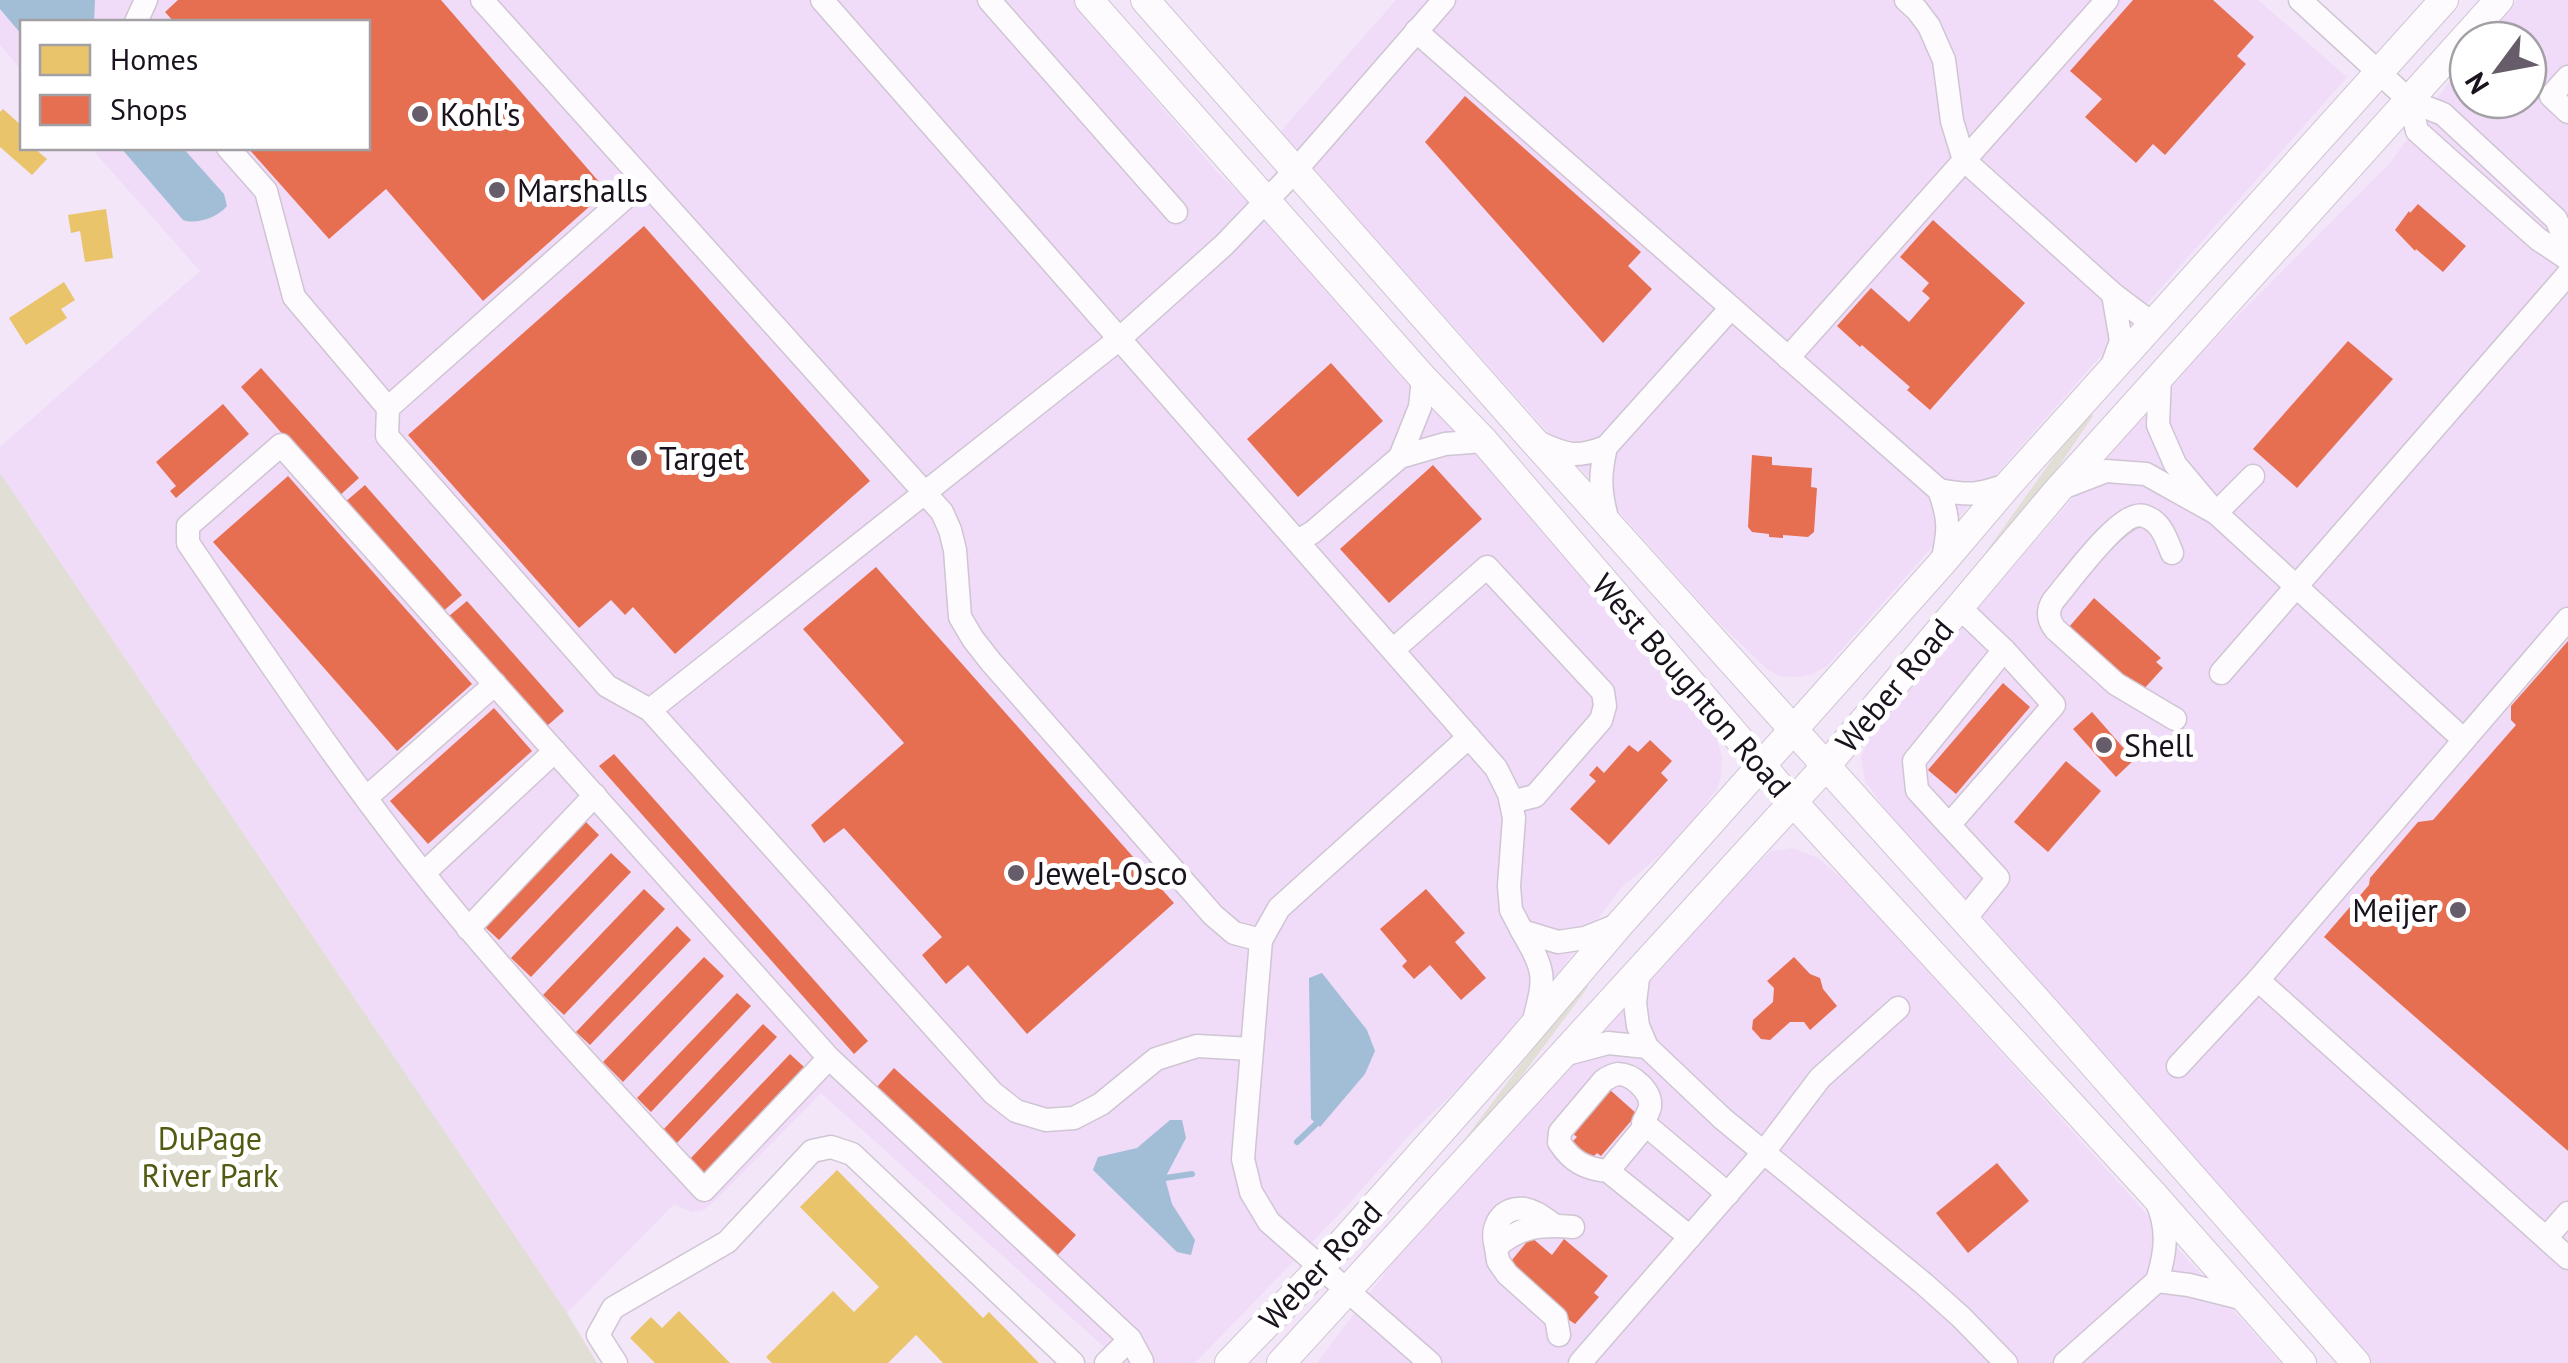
<svg xmlns="http://www.w3.org/2000/svg" width="2568" height="1363" font-family="'PT Sans',sans-serif">
	<rect width="100%" height="100%" fill="#f2e6f8"/>
	<g fill="#f0dcf9">
		<polygon points="0,0 1077,0 1133,73 1217,172 1302,253 1675,682 1717,740 1722,757 1721,776 1717,789 1677,841 1621,888 1528,1014 1489,1060 1413,1131 1347,1206 1195,1363 1122,1363 821,1093 715,1201 704,1210 692,1212 674,1204 567,1313 0,473 0,447 200,271 91,148 368,148 368,22 22,22 22,71 0,45"/>
		<polygon points="1396,0 2258,0 2347,77 1827,666 1813,674 1799,677 1780,676 1768,670 1714,618 1280,132"/>
		<polygon points="2517,0 2568,0 2568,1363 2370,1363 1889,814 1865,781 1861,757 1874,728 2179,375 2390,163 2468,56 2468,100 2528,100 2528,40 2482,40"/>
		<polygon points="1792,848 1818,858 1852,887 2281,1363 1317,1363 1394,1261 1730,890 1771,851"/>
	</g>
	<g fill="#e0ded5">
		<polygon points="2091,414 2093,416 2035,501 1966,580 2054,457"/>
		<polygon points="0,473 567,1313 597,1363 0,1363"/>
		<polygon points="1586,984 1588,987 1498,1108 1461,1149 1459,1147 1536,1044"/>
	</g>
	<g fill="#a2bed7">
		<polygon points="0,0 95,0 94,22 22,22 22,35 0,9"/>
		<path d="M121 148H183L224 194 227 206C218 217 197 225 183 220Z"/>
		<polygon points="1322,973 1367,1030 1375,1051 1365,1074 1320,1127 1311,1119 1309,978"/>
		<polygon points="1170,1120 1182,1120 1186,1138 1165,1178 1172,1204 1195,1240 1191,1255 1177,1252 1093,1170 1098,1157 1137,1148"/>
	</g>
	<g fill="#e9c46a">
		<polygon points="3,109 22,126 22,148 34,148 47,159 32,175 0,147 0,112"/>
		<polygon points="106,209 113,258 85,262 80,231 71,233 68,215"/>
		<polygon points="64,282 75,300 61,309 67,318 26,345 9,318"/>
		<polygon points="837,1170 983,1318 989,1312 1039,1363 943,1363 916,1335 888,1363 772,1363 766,1357 833,1291 854,1312 879,1287 800,1207"/>
		<polygon points="679,1311 730,1363 655,1363 630,1338 651,1317 662,1328"/>
	</g>
	<g fill="#e76f51">
		<polygon points="178,0 441,0 607,191 483,301 386,189 329,239 248,148 368,148 368,22 174,22 165,12"/>
		<polygon points="2133,0 2213,0 2254,37 2237,56 2246,64 2165,155 2153,144 2136,163 2085,117 2102,99 2070,71"/>
		<polygon points="1465,96 1641,252 1628,266 1652,289 1603,343 1425,142"/>
		<polygon points="2418,204 2466,246 2443,272 2416,249 2415,251 2395,230 2409,211 2410,213"/>
		<polygon points="1933,220 2025,303 1930,410 1907,390 1910,387 1862,345 1860,347 1837,326 1871,288 1909,322 1930,298 1922,291 1929,283 1900,257"/>
		<polygon points="644,226 870,481 675,654 633,607 625,615 611,600 579,628 408,435"/>
		<polygon points="2348,341 2393,379 2297,488 2253,449"/>
		<polygon points="1331,363 1383,421 1298,497 1247,439"/>
		<polygon points="261,368 359,478 338,497 241,387"/>
		<polygon points="223,404 249,434 176,498 170,491 176,486 156,462"/>
		<polygon points="1752,455 1772,457 1772,465 1812,468 1811,487 1817,488 1814,532 1808,537 1783,535 1783,538 1769,537 1769,534 1752,532 1748,527"/>
		<polygon points="1433,465 1482,519 1389,603 1340,549"/>
		<polygon points="288,476 472,684 397,751 213,542"/>
		<polygon points="365,485 462,595 441,613 344,503"/>
		<polygon points="876,567 1174,903 1027,1034 968,965 946,984 922,955 942,937 844,828 824,843 811,825 904,743 803,629"/>
		<polygon points="2094,598 2161,658 2156,662 2163,668 2143,690 2132,689 2069,627"/>
		<polygon points="467,601 564,711 547,726 449,616"/>
		<polygon points="2568,641 2568,1151 2324,937 2369,885 2370,878 2418,822 2433,820 2516,725 2511,720 2511,706"/>
		<polygon points="2003,683 2030,707 1956,794 1928,770"/>
		<polygon points="494,708 532,751 428,844 390,801"/>
		<polygon points="2092,712 2134,760 2116,777 2073,729"/>
		<polygon points="1650,740 1672,761 1661,773 1668,780 1609,845 1570,809 1596,781 1589,775 1597,766 1604,773 1629,745 1638,752"/>
		<polygon points="614,754 868,1041 854,1054 599,766"/>
		<polygon points="2066,761 2101,791 2048,852 2014,822"/>
		<polygon points="585,821 599,835 499,940 485,927"/>
		<polygon points="611,853 631,872 531,977 511,958"/>
		<polygon points="644,889 665,909 564,1015 543,995"/>
		<polygon points="1426,889 1465,933 1455,942 1486,978 1461,1000 1430,965 1414,979 1402,966 1407,961 1380,929"/>
		<polygon points="677,926 691,940 590,1045 576,1032"/>
		<polygon points="704,957 724,976 623,1082 603,1062"/>
		<polygon points="1794,957 1810,974 1820,978 1823,989 1837,1006 1810,1030 1804,1022 1790,1022 1770,1040 1761,1039 1752,1029 1753,1020 1773,1002 1774,988 1767,981"/>
		<polygon points="737,993 751,1006 651,1112 637,1098"/>
		<polygon points="763,1024 777,1037 677,1143 663,1130"/>
		<polygon points="790,1054 804,1067 704,1173 690,1159"/>
		<polygon points="894,1068 1076,1235 1057,1256 876,1088"/>
		<polygon points="1609,1089 1637,1114 1601,1156 1597,1153 1592,1158 1572,1142 1577,1137 1571,1132"/>
		<polygon points="1997,1163 2029,1201 1968,1253 1936,1213"/>
		<polygon points="1531,1237 1552,1255 1564,1239 1608,1276 1594,1293 1599,1297 1575,1324 1569,1320 1567,1322 1507,1266"/>
	</g>
	<g fill="none" stroke-linecap="round" stroke-linejoin="round">
		<g stroke="#a2bed7" stroke-width="6">
			<polyline points="1297,1142 1316,1124"/>
			<polyline points="1165,1178 1192,1174"/>
		</g>
		<g stroke="#cfc5d3" stroke-width="25">
			<g id="minor">
				<polyline points="482,0 942,512 950,530 955,550 960,617 973,639 991,662 1213,915 1234,933 1261,940"/>
				<polyline points="822,0 1496,768 1509,794 1514,818 1509,886 1511,910 1522,931"/>
				<polyline points="989,0 1176,212"/>
				<polyline points="1906,0 1917,10 1929,26 1944,60 1952,121 1964,160 2113,294"/>
				<polyline points="2300,0 2410,101 2443,114 2556,219 2568,247"/>
				<polyline points="136,22 146,0"/>
				<polyline points="1416,31 1939,490"/>
				<polyline points="2568,77 2551,96 2568,112"/>
				<polyline points="2410,101 2417,131 2538,239 2568,259"/>
				<polyline points="228,148 266,191 294,297 388,408 387,436 607,686 650,710 993,1093 1016,1111 1046,1120 1074,1118 1101,1104 1156,1059 1197,1046 1252,1049"/>
				<polyline points="1788,358 2107,0"/>
				<polyline points="2111,368 2121,341 2113,294 2153,324"/>
				<polyline points="1423,378 1420,407 1400,457 1445,444 1484,441"/>
				<polyline points="388,408 644,181"/>
				<path d="M1540 443C1568 456 1577 458 1606 447 1599 477 1600 492 1608 522"/>
				<polyline points="1606,447 1731,308"/>
				<polyline points="2253,476 2216,513 2464,740"/>
				<polyline points="2062,488 2106,471 2146,474 2216,513 2175,464 2158,425 2160,376"/>
				<polyline points="1298,541 1313,532 1400,457"/>
				<path d="M2172 553C2166 538 2161 521 2144 516 2121 508 2068 584 2053 601 2047 611 2048 620 2055 629L2116 684 2175 719"/>
				<path d="M1942 562C1949 532 1950 519 1939 490 1970 496 1979 495 2009 484"/>
				<polyline points="1959,607 2004,650 2054,705 1949,825 1998,878 1964,920"/>
				<polyline points="1393,650 1487,567 1603,692 1605,706 1601,720 1535,796 1511,802"/>
				<polyline points="2221,673 2568,274"/>
				<polyline points="650,710 1118,340 1224,245 1295,171 1444,0"/>
				<polyline points="366,798 495,684"/>
				<polyline points="1949,825 1917,790 1914,761 2004,650"/>
				<polyline points="424,873 555,751"/>
				<polyline points="468,929 595,795"/>
				<polyline points="1639,970 1635,1003 1638,1026 1647,1047 1723,1119 1923,1283 1961,1317 2006,1363"/>
				<polyline points="2258,980 2568,1258"/>
				<path d="M1533 1024C1545 977 1547 974 1522 931L1558 942 1585 938 1620 924"/>
				<polyline points="1563,1055 1608,1043 1647,1047"/>
				<path d="M829 1058 704 1190C625 1105 545 1019 470 930 367 809 278 675 188 543V526L281 445 829 1058 1130 1339 1142 1361"/>
				<polyline points="2178,1066 2258,980 2568,619"/>
				<polyline points="1646,1125 1728,1194"/>
				<path d="M1608 1171 1646 1125 1643 1123C1645 1119 1649 1111 1650 1107 1652 1092 1633 1074 1618 1074 1611 1075 1609 1077 1603 1081L1560 1132 1559 1142C1571 1161 1585 1169 1608 1171L1690 1237"/>
				<path d="M2156 1200C2169 1229 2166 1252 2157 1281L2189 1285 2245 1299"/>
				<polyline points="2546,1238 2568,1213"/>
				<path d="M1496 1247C1490 1227 1501 1206 1525 1209 1536 1211 1545 1219 1554 1225"/>
				<path d="M1559 1335 1556 1318 1507 1274 1498 1261 1496 1247C1520 1226 1542 1224 1573 1227"/>
				<polyline points="616,1363 598,1335 613,1308 727,1242 812,1151 831,1147 852,1154 1073,1363"/>
				<polyline points="1106,1363 1130,1339"/>
				<polyline points="1430,1363 1269,1222 1251,1192 1243,1159 1261,940 1279,908 1469,737"/>
				<polyline points="1580,1363 1764,1152 1820,1078 1898,1008"/>
				<polyline points="2065,1363 2157,1281"/>
			</g>
		</g>
		<g stroke="#cfc5d3" stroke-width="30">
			<g id="major">
				<polyline points="1089,0 1423,378 1484,441 1792,801 2152,1193 2302,1363"/>
				<polyline points="1145,0 1532,439 2042,1006 2356,1363"/>
				<polyline points="1229,1363 1320,1268 1510,1053 1620,924 1941,564 2009,484 2444,0"/>
				<polyline points="1281,1363 1825,767 2058,490 2499,0"/>
			</g>
		</g>
		<use href="#minor" stroke="#fdfbfe" stroke-width="22"/>
		<use href="#major" stroke="#fdfbfe" stroke-width="28"/>
	</g>
	<g fill="#665c6a" stroke="#fff" stroke-width="4">
		<circle cx="420" cy="114" r="10"/>
		<circle cx="497" cy="190" r="10"/>
		<circle cx="639" cy="458" r="10"/>
		<circle cx="2104" cy="745" r="10"/>
		<circle cx="1016" cy="873" r="10"/>
		<circle cx="2458" cy="910" r="10"/>
	</g>
	<g text-anchor="middle" dominant-baseline="central" stroke-width="10" stroke-linejoin="round" paint-order="stroke">
		<g font-size="32" fill="#1a121d" stroke="#fff" text-anchor="start">
			<text x="440" y="114">Kohl's</text>
			<text x="517" y="190">Marshalls</text>
			<text x="659" y="458">Target</text>
			<text x="2124" y="745">Shell</text>
			<text x="1036" y="873">Jewel-Osco</text>
			<text x="2438" y="910" text-anchor="end">Meijer</text>
		</g>
		<g font-size="32" fill="#1a121d" stroke="#fff">
			<text transform="translate(1692 685) rotate(49)">West Boughton Road</text>
			<text transform="translate(1894 685) rotate(-50)">Weber Road</text>
			<text transform="translate(1320 1265) rotate(-47)">Weber Road</text>
		</g>
		<g font-size="32" fill="#535a11" stroke="#fff">
			<text x="210" y="1138">DuPage<tspan x="210" dy="37">River Park</tspan></text>
		</g>
	</g>
	<rect x="20" y="20" width="350" height="130" fill="#ffffff" stroke="#a3a0a5" stroke-width="2.5"/>
	<rect x="40" y="45" width="50" height="30" fill="#e9c46a" stroke="#a3a0a5" stroke-width="2.5"/>
	<text x="110" y="70" font-size="30" fill="#1a121d">Homes</text>
	<rect x="40" y="95" width="50" height="30" fill="#e76f51" stroke="#a3a0a5" stroke-width="2.5"/>
	<text x="110" y="120" font-size="30" fill="#1a121d">Shops</text>
	<g transform="translate(2498 70) rotate(238)"><circle r="48" fill="#ffffff" stroke="#a3a0a5" stroke-width="2.5"/>
	<path d="M0-8L18 38L0 25L-18 38Z" fill="#665c6a"/>
	<text y="-15" font-size="28" font-weight="bold" text-anchor="middle" fill="#1a121d">N</text>
	</g>
</svg>
